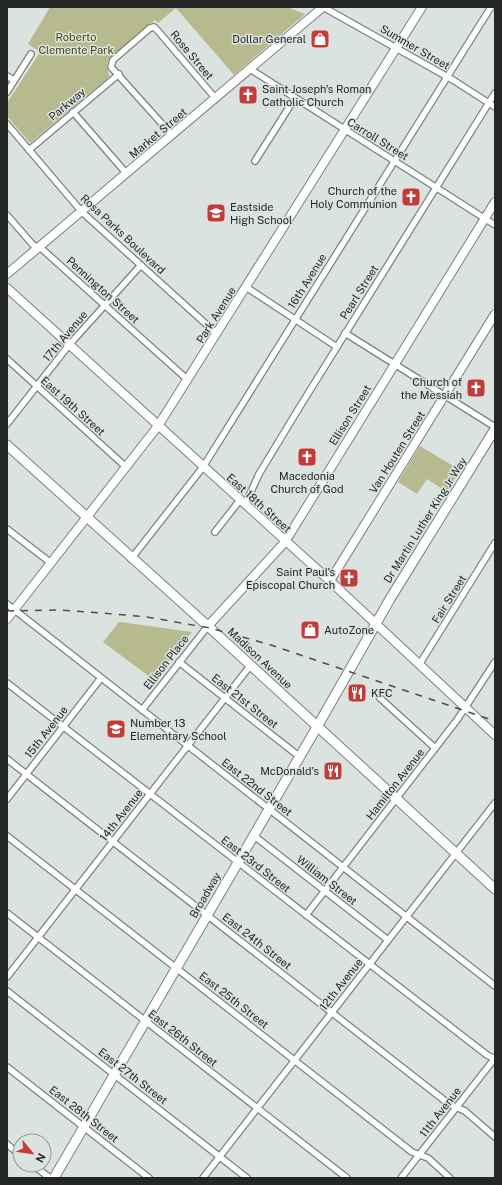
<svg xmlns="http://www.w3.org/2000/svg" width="502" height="1185" font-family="'Public Sans',sans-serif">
	<rect width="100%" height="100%" fill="#dbe3e0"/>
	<g fill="#b7ba8c">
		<path d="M50 7H287L305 14 234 75 176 8 158 23 155 20 110 58C104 66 109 69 109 77L30 143 7 116V103L40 52 28 44Z"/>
		<polygon points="420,446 460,470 447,492 427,479 417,494 398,482"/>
		<polygon points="119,622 120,622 192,632 154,680 103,642"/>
	</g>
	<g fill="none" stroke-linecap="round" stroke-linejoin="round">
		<g stroke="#7b827f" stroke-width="8">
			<g id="street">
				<polyline points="323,7 453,80 495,107"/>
				<polyline points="250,69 495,225"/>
				<polyline points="7,76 14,80"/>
				<polyline points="7,92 31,54"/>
				<polyline points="73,112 127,174"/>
				<polyline points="7,124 82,212 217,334"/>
				<polyline points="172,135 111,67 113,60 150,28 154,27 158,31 216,99"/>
				<polyline points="29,150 119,74"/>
				<polyline points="255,161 295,98"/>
				<polyline points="7,215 33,245 42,249 188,380"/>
				<polyline points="246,287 337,347"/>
				<polyline points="345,333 495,427"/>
				<polyline points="7,359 126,467"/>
				<polyline points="7,424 69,345 141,265"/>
				<polyline points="245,505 259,474 299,408 495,93"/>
				<polyline points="7,529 51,563"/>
				<polyline points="215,532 240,500"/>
				<polyline points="131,559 203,467 491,7"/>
				<polyline points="7,604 495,986"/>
				<polyline points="179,662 300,757"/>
				<polyline points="419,665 495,543"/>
				<polyline points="7,683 487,1055 495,1059"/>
				<polyline points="380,698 435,748"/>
				<polyline points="142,710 208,626"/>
				<polyline points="7,759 449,1104 465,1111 495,1137"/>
				<polyline points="7,799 101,678"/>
				<polyline points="253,835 388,940"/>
				<polyline points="7,836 412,1152 428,1158 450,1178"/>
				<polyline points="7,913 347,1178"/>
				<polyline points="306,915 457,720 495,662"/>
				<polyline points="7,977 250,666"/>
				<polyline points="7,991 247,1178"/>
				<polyline points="7,1067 149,1178"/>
				<polyline points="7,1144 20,1155"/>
				<polyline points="33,1165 50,1178"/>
				<polyline points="203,1178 495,803"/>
				<polyline points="401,1178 495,1058"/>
			</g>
		</g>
		<g stroke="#7b827f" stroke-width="10">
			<g id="secondary">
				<polyline points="7,274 323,7"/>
				<polyline points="7,288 330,581 495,735"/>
				<polyline points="330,581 495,314"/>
				<polyline points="7,619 158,426 422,7"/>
				<polyline points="208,626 285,542 495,202"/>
			</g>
		</g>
		<g stroke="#7b827f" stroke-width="11">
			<g id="primary">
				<polyline points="7,445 210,628 495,889"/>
				<polyline points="54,1178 317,727 390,599 495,429"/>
			</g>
		</g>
		<use href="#street" stroke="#fff" stroke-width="5.5"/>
		<use href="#secondary" stroke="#fff" stroke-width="8"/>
		<use href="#primary" stroke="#fff" stroke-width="9"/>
		<polyline stroke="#4a4e4c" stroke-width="1.5" stroke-dasharray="7 7" stroke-linecap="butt" points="7,611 59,610 102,613 147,617 210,628 271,645 495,721"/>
	</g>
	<defs>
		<g id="shop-square" transform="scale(1)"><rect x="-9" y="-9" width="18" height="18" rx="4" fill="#c73934" stroke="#dbe3e0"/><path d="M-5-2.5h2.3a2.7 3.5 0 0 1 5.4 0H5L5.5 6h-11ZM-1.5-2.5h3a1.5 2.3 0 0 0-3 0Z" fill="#fff"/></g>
		<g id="church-square" transform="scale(1)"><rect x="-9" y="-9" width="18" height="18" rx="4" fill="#c73934" stroke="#dbe3e0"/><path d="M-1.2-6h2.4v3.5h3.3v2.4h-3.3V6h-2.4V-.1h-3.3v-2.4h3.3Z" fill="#fff"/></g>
		<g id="school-square" transform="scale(1)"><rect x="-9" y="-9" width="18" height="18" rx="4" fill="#c73934" stroke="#dbe3e0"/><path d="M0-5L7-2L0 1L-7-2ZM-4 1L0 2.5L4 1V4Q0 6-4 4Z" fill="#fff"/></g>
		<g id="restaurant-square" transform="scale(1)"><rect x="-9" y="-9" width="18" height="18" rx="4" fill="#c73934" stroke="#dbe3e0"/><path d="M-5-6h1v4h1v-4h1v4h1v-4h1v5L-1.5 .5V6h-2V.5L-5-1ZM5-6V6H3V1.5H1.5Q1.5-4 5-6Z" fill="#fff"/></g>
	</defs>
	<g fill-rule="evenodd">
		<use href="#shop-square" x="320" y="39"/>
		<use href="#church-square" x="248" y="95"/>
		<use href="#church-square" x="411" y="197"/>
		<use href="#school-square" x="216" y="213"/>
		<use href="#church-square" x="476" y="388"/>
		<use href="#church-square" x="307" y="457"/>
		<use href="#church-square" x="349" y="578"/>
		<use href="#shop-square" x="310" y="630"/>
		<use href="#restaurant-square" x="357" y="693"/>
		<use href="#school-square" x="116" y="729"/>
		<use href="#restaurant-square" x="333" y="771"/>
	</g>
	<g text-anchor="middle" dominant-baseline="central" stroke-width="3" stroke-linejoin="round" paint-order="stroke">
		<g font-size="11" fill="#474910" stroke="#dbe3e0">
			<text x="76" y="37">Roberto<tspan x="76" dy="13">Clemente Park</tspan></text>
		</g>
		<g font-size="11" fill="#242726" stroke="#dbe3e0" text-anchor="end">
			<text x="306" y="39">Dollar General</text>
			<text x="262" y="89" text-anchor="start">Saint Joseph's Roman<tspan x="262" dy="13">Catholic Church</tspan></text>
			<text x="397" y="191">Church of the<tspan x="397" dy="13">Holy Communion</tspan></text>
			<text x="230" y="207" text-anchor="start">Eastside<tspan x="230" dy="13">High School</tspan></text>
			<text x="462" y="382">Church of<tspan x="462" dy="13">the Messiah</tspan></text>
			<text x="307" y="476" text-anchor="middle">Macedonia<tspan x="307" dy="13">Church of God</tspan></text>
			<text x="335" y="572">Saint Paul's<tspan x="335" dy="13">Episcopal Church</tspan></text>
			<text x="324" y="630" text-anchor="start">AutoZone</text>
			<text x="371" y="693" text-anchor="start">KFC</text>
			<text x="130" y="723" text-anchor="start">Number 13<tspan x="130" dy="13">Elementary School</tspan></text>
			<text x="319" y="771">McDonald's</text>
		</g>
		<g font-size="11" fill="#242726" stroke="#dbe3e0">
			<text transform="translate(415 47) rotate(30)">Summer Street</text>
			<text transform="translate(192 55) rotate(50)">Rose Street</text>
			<text transform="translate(67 104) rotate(-40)">Parkway</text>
			<text transform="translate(158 133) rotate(-40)">Market Street</text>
			<text transform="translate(378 139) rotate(32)">Carroll Street</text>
			<text transform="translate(123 234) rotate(43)">Rosa Parks Boulevard</text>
			<text transform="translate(307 281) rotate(-58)">16th Avenue</text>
			<text transform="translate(103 290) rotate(42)">Pennington Street</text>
			<text transform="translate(359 292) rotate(-58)">Pearl Street</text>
			<text transform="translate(216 315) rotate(-58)">Park Avenue</text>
			<text transform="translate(65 336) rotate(-50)">17th Avenue</text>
			<text transform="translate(73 406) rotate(42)">East 19th Street</text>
			<text transform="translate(350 415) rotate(-58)">Ellison Street</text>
			<text transform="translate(397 452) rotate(-58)">Van Houten Street</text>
			<text transform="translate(259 503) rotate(42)">East 18th Street</text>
			<text transform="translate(425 520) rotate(-58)">Dr Martin Luther King Jr Way</text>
			<text transform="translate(449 599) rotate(-58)">Fair Street</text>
			<text transform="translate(260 658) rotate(43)">Madison Avenue</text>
			<text transform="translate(166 662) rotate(-52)">Ellison Place</text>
			<text transform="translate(245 701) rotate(38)">East 21st Street</text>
			<text transform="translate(46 732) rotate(-52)">15th Avenue</text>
			<text transform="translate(395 784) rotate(-52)">Hamilton Avenue</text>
			<text transform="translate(257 787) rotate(38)">East 22nd Street</text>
			<text transform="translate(121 815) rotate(-52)">14th Avenue</text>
			<text transform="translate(256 864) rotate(38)">East 23rd Street</text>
			<text transform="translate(327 880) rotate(38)">William Street</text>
			<text transform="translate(205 895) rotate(-60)">Broadway</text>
			<text transform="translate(257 941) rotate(38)">East 24th Street</text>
			<text transform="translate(341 984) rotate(-52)">12th Avenue</text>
			<text transform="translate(234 1000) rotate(38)">East 25th Street</text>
			<text transform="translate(183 1038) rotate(38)">East 26th Street</text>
			<text transform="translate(133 1076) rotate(38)">East 27th Street</text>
			<text transform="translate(440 1112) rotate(-52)">11th Avenue</text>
			<text transform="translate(84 1114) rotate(38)">East 28th Street</text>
		</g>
	</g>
	<rect width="502" height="1185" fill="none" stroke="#242726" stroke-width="16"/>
	<g transform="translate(32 1153) rotate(119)"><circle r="19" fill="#dbe3e0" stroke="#929896"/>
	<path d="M0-3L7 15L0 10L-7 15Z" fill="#c73934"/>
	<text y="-6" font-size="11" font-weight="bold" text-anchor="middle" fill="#242726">N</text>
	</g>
</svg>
